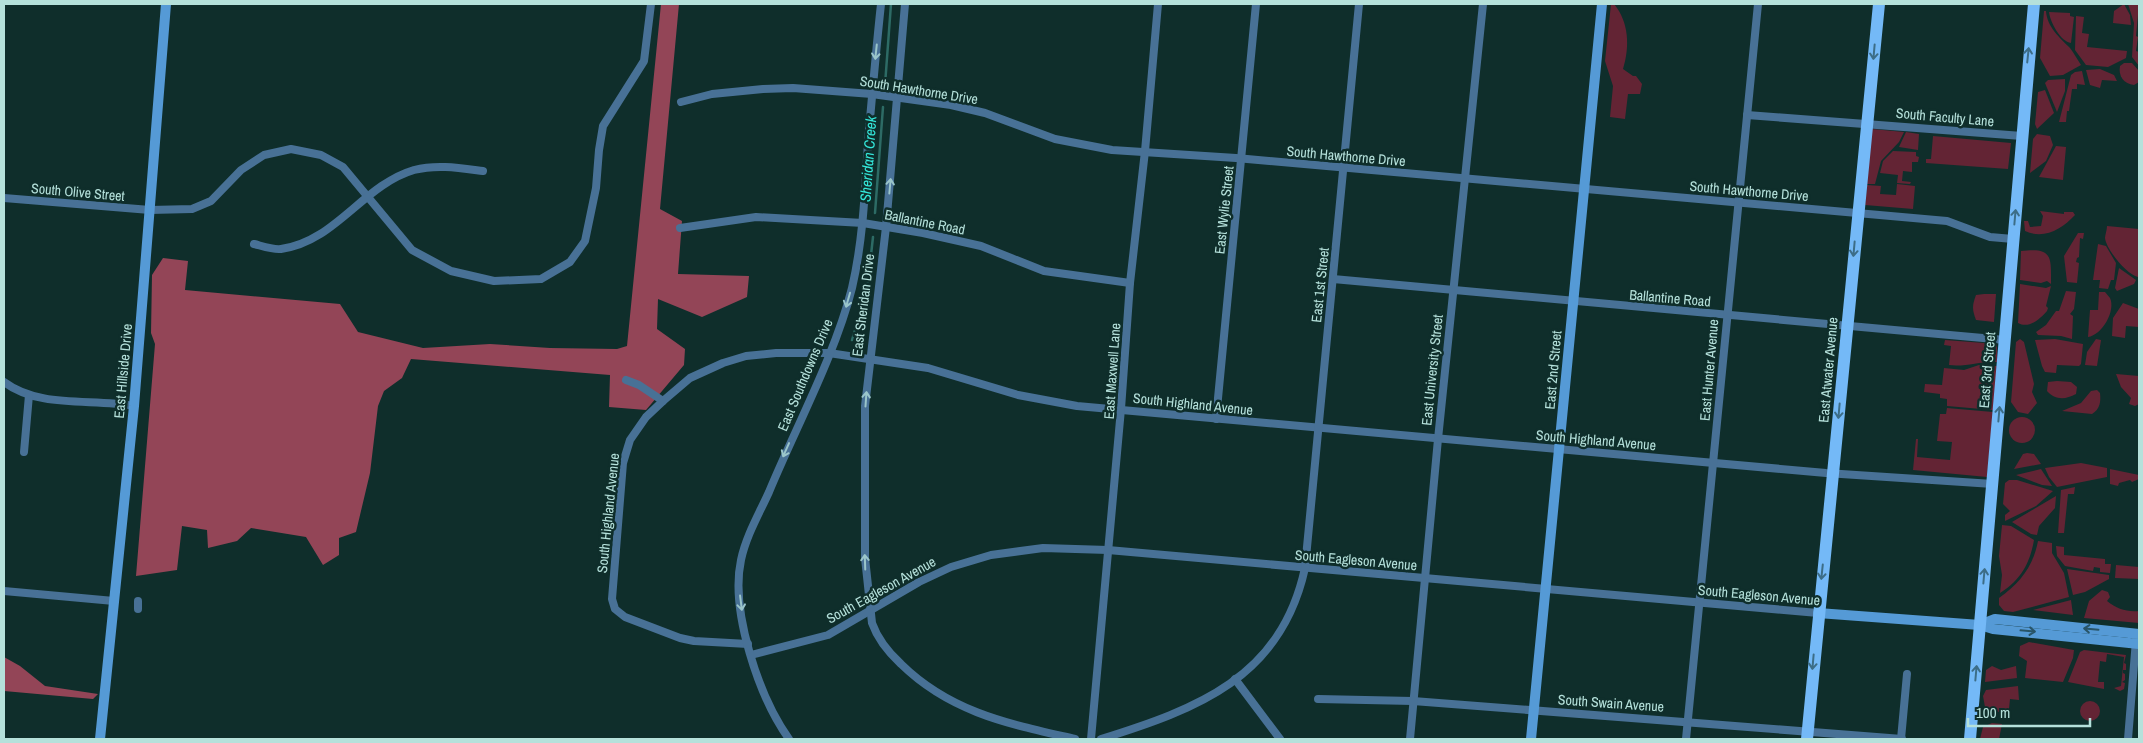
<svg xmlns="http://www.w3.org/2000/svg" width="2143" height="743" font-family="'Archivo Narrow',sans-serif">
	<rect width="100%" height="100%" fill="#0f2e2b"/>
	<g fill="#632434">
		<path d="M1611 4H1614C1629 22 1630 47 1623 69L1633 76H1636L1642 84 1640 94H1628L1625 119 1610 117 1613 86 1605 61Z"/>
		<polygon points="2124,4 2130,15 2131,25 2113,23 2114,11"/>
		<polygon points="2128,4 2139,4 2136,36 2138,37 2136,51 2139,52 2139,66 2132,57 2134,23"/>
		<path d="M2044 11H2046C2047 27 2060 38 2070 48 2074 53 2077 59 2081 65L2063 75 2050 76 2040 58Z"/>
		<path d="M2049 12 2070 13V16L2074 17 2071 43C2061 42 2050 22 2049 12Z"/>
		<polygon points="2076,16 2084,17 2082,33 2089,34 2087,47 2127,51 2126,58 2108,67 2086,65 2075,50"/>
		<path d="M2124 63H2132L2139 71V82L2134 85C2124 84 2118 76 2120 66Z"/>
		<polygon points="2100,69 2114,75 2117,81 2102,80 2100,88 2090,85 2086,70"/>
		<polygon points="2082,71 2085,85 2077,84 2077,89 2072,89 2069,111 2067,111 2066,122 2059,122 2071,75 2075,72"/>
		<polygon points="2065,79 2065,91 2057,112 2045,83 2048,80"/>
		<polygon points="2045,90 2054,113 2037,129 2035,124 2038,92"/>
		<polygon points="1872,129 1904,132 1899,142 1881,161 1875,184 1867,184"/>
		<polygon points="1906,132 1919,134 1918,150 1899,147"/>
		<polygon points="2037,134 2050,136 2053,145 2046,161 2030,173 2033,139"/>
		<polygon points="1933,136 2011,143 2008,169 1926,163 1926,159 1931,159"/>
		<polygon points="2056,146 2066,147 2063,180 2039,177"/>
		<polygon points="1893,151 1916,152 1916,156 1919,157 1918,162 1912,162 1912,172 1903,171 1902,181 1911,182 1910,184 1897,183 1898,175 1880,173 1883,161"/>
		<polygon points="1897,184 1915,186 1913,209 1865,205 1867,185 1881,186 1880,194 1896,195"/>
		<path d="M2040 211 2064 214V212H2073L2075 215C2062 229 2044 240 2025 231L2024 221H2028L2030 227 2041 226 2043 216Z"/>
		<path d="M2107 226 2139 229 2138 277C2127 275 2106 249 2105 238 2105 235 2107 230 2107 226Z"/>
		<polygon points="2078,233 2084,233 2083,239 2080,238 2079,257 2077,258 2076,262 2079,263 2077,283 2067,282 2064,256"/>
		<polygon points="2098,244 2106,246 2116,263 2114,280 2111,280 2108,289 2099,288 2100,280 2093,280"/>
		<path d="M2021 251C2053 247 2051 257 2051 284L2047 281 2041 283 2020 280Z"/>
		<polygon points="2119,268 2136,280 2134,284 2117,291 2115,288"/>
		<path d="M2020 284 2046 288 2051 286 2046 306 2048 308 2047 311C2040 319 2029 329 2018 323Z"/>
		<polygon points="2066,291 2076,292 2074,309 2070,314 2073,316 2072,339 2061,336 2038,335 2036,332 2046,325 2056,311 2059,311"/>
		<path d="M2099 292H2105L2110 298C2116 311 2102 335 2088 337L2090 310H2098Z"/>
		<path d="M1984 294H1996L1994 322 1976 320C1972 309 1972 306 1976 295Z"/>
		<polygon points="2123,303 2139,309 2139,327 2126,326 2125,338 2112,336 2113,318"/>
		<polygon points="2020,339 2024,342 2034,384 2032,392 2037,403 2028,414 2018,412 2011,402 2016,342"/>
		<polygon points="2055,339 2083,344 2081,364 2079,366 2057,365 2056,373 2045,372 2042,366 2035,340"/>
		<polygon points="2096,339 2101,340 2097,366 2085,365 2087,352"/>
		<path d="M1945 340 1997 344V362C1980 361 1966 367 1949 365L1951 346 1944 345Z"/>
		<polygon points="1979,365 1997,366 1993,410 1947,406 1947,399 1940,398 1940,394 1924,392 1925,384 1942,385 1944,368 1964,370"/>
		<polygon points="2116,374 2139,376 2139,404 2135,406 2129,404 2131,398 2121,387"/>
		<path d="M2057 381 2071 382 2077 387 2076 394C2065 400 2055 400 2047 391L2048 382Z"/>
		<path d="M2091 391 2097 390 2100 393C2101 402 2100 409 2092 414L2062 411 2081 403Z"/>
		<polygon points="1947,408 1993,412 1987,477 1913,470 1916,439 1918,439 1917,457 1950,460 1952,442 1937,441 1940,414 1946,414"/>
		<circle cx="2022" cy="430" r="13"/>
		<polygon points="2027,453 2034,454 2041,464 2014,469 2023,454"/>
		<polygon points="2081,463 2107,468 2107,477 2057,487 2049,477 2045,468"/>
		<polygon points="2041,469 2052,486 2042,485 2016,475"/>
		<polygon points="2110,469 2139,475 2139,479 2132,482 2130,480 2119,483 2118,486 2110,484"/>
		<polygon points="2009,480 2017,480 2053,491 2036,506 2005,521 2005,515 2010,511 2003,504 2005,483"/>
		<polygon points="2075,487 2074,494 2068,494 2064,533 2058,533 2061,490"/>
		<polygon points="2056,496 2055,508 2039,526 2037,535 2031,534 2012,522"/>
		<path d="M2002 525 2011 526 2034 540C2030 563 2021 580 2000 593L2002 575 1999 556Z"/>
		<path d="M2038 541 2052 543V553L2064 573 2069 597 2013 612 2004 611 1999 605V598C2020 583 2033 567 2038 541Z"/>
		<polygon points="2056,546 2064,547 2064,555 2105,559 2105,564 2111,564 2110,573 2100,572 2100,568 2094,567 2093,571 2065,566 2057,556"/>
		<polygon points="2116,565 2139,567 2139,579 2115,578"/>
		<polygon points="2067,569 2109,575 2109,579 2085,592 2073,595"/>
		<path d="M2102 590 2108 592 2110 597 2107 601C2117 609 2126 612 2139 611V623L2084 618 2089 601Z"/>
		<polygon points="2071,600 2073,615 2033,610"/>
		<polygon points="2029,642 2074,650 2073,658 2063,682 2025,678 2027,661 2019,656 2020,646"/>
		<polygon points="2084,650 2126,655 2124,663 2126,664 2126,670 2123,670 2123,673 2125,674 2125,680 2122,682 2125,683 2124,689 2120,691 2114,688 2121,686 2124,657 2107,654 2106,662 2100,661 2098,682 2104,682 2104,689 2068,682 2080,652"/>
		<polygon points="1992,666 2001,670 2016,666 2017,678 1985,682 1986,670"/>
		<polygon points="2018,686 2019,700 2010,699 2009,709 2005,709 2005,715 1999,715 1999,712 1985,707 1983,696 1986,690"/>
		<circle cx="2090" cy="711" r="10"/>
		<polygon points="1992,723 2002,724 1999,739 1980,739 1983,727"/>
	</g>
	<g fill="#934557">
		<polygon points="661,4 679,4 660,209 682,221 678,274 749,276 747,297 702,317 658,299 657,329 685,349 684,365 646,410 609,407 610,375 411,359 402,378 384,391 378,406 370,473 356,532 339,538 339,555 323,565 306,537 251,528 237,541 208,548 207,530 182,526 177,570 136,576 155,344 151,333 152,275 163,258 188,261 185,290 340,304 358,332 423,348 490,344 550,348 617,349 627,346"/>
		<polygon points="4,657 20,666 45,686 98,694 93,699 4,691"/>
	</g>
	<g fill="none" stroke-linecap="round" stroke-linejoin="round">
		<g stroke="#2d6b65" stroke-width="2.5">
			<polyline points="885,85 891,4"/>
			<polyline points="875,213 883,107"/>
			<polyline points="852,340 867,291 873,237"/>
		</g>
		<g stroke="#487196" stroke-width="8">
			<path d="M905 4 886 227 865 406V558L872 623C878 640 888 652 901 664 951 713 1010 724 1075 739"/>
			<polyline points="681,102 712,94 763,89 793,88 872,94 951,105 985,113 1055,139 1112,150 1236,158 1947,221 1990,237 2013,239"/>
			<polyline points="1747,115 2022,136"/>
			<polyline points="4,198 150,210 192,209 211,201 241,170 264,155 291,149 321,155 343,167 412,250 451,271 494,281 541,279 570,262 585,241 596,188 599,150 603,126 644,61 651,4"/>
			<polyline points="680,228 756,217 863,223 923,233 981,246 1044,271 1130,283"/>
			<path d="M254 244C262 246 273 250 281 249 335 242 363 185 414 170 437 164 460 168 483 171"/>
			<polyline points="1333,279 2005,340"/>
			<polyline points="626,380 639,385 663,401"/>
			<path d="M4 382C40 409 92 398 134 406"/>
			<polyline points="1216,419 1256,4"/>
			<polyline points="24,452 29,395"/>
			<polyline points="4,591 114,601"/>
			<polyline points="138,609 138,601"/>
			<polyline points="748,644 694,641 680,638 625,617 615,609 612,599 623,463 630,440 646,417 663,401 690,378 723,363 746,356 776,353 829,353 928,368 1018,395 1077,406 1826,473 1993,484"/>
			<polyline points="751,655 828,635 919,582 951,567 991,555 1043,548 1108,550 1818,613"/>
			<polyline points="1235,679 1280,739"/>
			<polyline points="1318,699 1413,701 1902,739"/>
			<path d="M789 739C759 697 730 611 741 560 746 536 759 514 769 492 796 427 835 355 852 288 863 241 865 191 868 142 872 96 876 50 881 4"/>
			<polyline points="1091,739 1121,409 1130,283 1145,151 1158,4"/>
			<path d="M1101 739C1197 709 1281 678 1305 568L1359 4"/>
			<polyline points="1410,739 1438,439 1483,4"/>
			<polyline points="1686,739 1758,4"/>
			<polyline points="1901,739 1907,674"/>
			<polyline points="2128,739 2136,640"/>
		</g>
		<g stroke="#559ad6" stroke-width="10">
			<polyline points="1818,613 1980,625 1993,629 2139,644"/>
			<polyline points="1980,625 1995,619 2139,634"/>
			<polyline points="100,739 134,406 166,4"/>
			<polyline points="1531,739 1602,4"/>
		</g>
		<g stroke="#74b9f7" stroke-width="12">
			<polyline points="1807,739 1879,4"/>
			<polyline points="1970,739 2034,4"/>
		</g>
	</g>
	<defs><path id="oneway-shaft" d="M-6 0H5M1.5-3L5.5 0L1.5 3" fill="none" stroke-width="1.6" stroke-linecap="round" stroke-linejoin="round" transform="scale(1.25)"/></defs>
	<g stroke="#9ac5ca">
		<use href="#oneway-shaft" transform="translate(876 52) rotate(96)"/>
		<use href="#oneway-shaft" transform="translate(890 186) rotate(-85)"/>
		<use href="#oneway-shaft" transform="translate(848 300) rotate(106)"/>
		<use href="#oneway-shaft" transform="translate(866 399) rotate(-86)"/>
		<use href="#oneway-shaft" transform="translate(786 450) rotate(114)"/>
		<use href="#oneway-shaft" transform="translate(865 562) rotate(-92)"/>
		<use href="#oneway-shaft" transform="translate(741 603) rotate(83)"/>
	</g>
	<g stroke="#3c6d87">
		<use href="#oneway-shaft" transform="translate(1874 52) rotate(95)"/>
		<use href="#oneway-shaft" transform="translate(2028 55) rotate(-84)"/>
		<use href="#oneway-shaft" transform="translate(2015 217) rotate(-85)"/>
		<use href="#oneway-shaft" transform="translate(1854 249) rotate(95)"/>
		<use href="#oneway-shaft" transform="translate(1839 411) rotate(95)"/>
		<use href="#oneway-shaft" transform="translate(1999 414) rotate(-85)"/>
		<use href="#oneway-shaft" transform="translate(1822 572) rotate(96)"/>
		<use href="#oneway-shaft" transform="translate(1984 576) rotate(-85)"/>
		<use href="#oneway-shaft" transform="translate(1813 662) rotate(95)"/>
		<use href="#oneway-shaft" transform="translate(1976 673) rotate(-85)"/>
	</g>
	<g stroke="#285467">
		<use href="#oneway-shaft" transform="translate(2091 629) rotate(-175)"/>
		<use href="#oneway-shaft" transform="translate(2028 631) rotate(5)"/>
	</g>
	<g text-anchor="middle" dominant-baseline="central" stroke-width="5" stroke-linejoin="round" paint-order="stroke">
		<g font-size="14" fill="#b5e1db" stroke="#0f2e2b">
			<text transform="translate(919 90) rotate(9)">South Hawthorne Drive</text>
			<text transform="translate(1945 117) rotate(5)">South Faculty Lane</text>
			<text transform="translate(1346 156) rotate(5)">South Hawthorne Drive</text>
			<text transform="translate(1749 191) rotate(5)">South Hawthorne Drive</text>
			<text transform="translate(78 192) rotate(5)">South Olive Street</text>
			<text transform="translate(1224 210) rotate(-84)">East Wylie Street</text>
			<text transform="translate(925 222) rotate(11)">Ballantine Road</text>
			<text transform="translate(1320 285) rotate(-84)">East 1st Street</text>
			<text transform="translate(1670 298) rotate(5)">Ballantine Road</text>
			<text transform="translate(863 305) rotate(-83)">East Sheridan Drive</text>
			<text transform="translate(1432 370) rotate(-84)">East University Street</text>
			<text transform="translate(1553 370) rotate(-85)">East 2nd Street</text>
			<text transform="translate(1709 370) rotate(-85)">East Hunter Avenue</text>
			<text transform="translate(1828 370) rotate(-85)">East Atwater Avenue</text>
			<text transform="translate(1987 370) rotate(-85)">East 3rd Street</text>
			<text transform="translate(123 371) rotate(-85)">East Hillside Drive</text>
			<text transform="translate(1112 371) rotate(-86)">East Maxwell Lane</text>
			<text transform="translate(805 375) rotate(-67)">East Southdowns Drive</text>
			<text transform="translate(1193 404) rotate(6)">South Highland Avenue</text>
			<text transform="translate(1596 440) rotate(5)">South Highland Avenue</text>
			<text transform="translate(608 513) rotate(-84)">South Highland Avenue</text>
			<text transform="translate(1356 560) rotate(5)">South Eagleson Avenue</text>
			<text transform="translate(881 590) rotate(-29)">South Eagleson Avenue</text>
			<text transform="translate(1759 595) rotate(5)">South Eagleson Avenue</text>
			<text transform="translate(1611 703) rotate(4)">South Swain Avenue</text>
		</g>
		<g font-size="15" font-style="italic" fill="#34e7da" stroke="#0f2e2b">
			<text transform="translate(868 159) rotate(-86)">Sheridan Creek</text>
		</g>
	</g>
	<rect width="2143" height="743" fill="none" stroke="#b5e1db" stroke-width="10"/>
	<path d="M1968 718v8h122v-8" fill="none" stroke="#b5e1db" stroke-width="2.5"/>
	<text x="1976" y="718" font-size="15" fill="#b5e1db" stroke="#0f2e2b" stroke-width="4" paint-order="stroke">100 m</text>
</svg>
